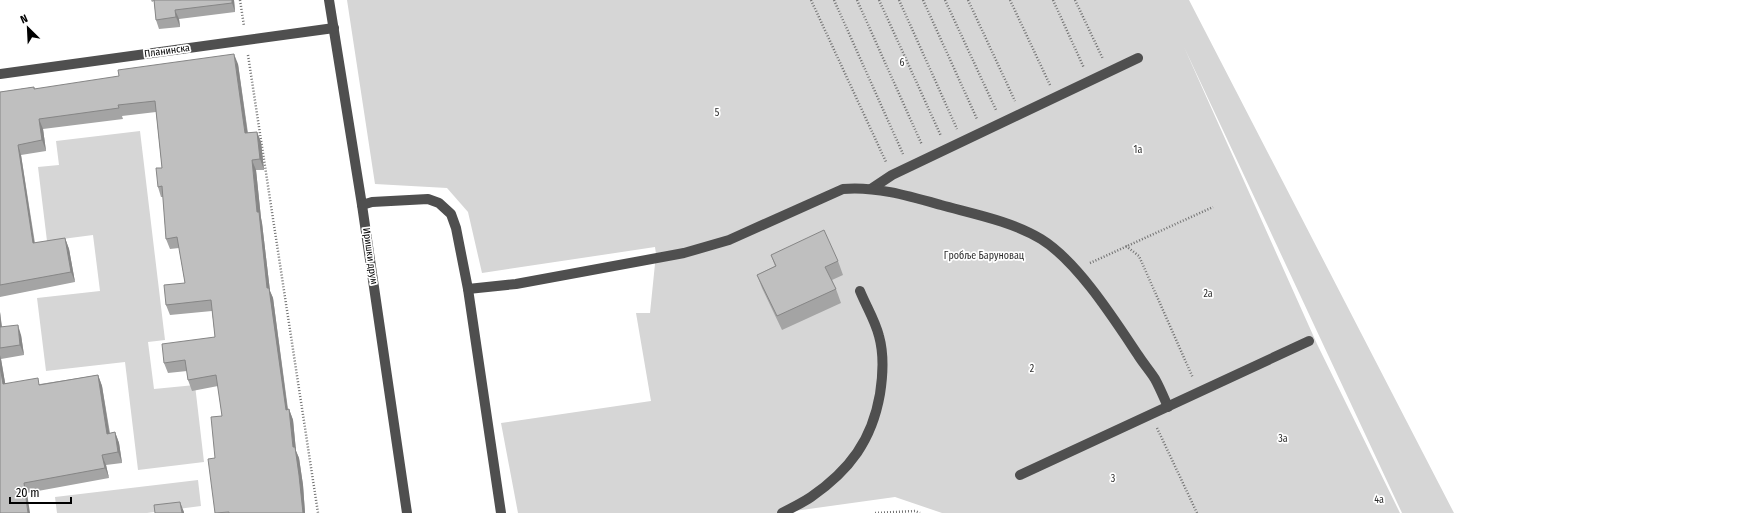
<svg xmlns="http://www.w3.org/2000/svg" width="1747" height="513" font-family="'Fira Sans Condensed',sans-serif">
	<rect width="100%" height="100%" fill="#fff"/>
	<g fill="#d6d6d6">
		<polygon points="347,0 1189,0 1454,513 1402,513 1184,47 1317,344 1400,513 942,513 895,497 780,513 518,513 501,423 651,401 636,313 650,313 656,254 655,247 482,273 468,212 447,188 375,184"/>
		<polygon points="140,131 165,340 148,342 154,389 195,385 204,462 138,470 125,362 46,371 37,298 100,291 93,235 47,241 38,167 59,165 56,141"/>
		<polygon points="198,480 201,506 147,513 57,513 55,497"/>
	</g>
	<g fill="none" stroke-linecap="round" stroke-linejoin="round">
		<g stroke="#717171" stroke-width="2.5" stroke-dasharray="1 2" stroke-linecap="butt">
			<polyline points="240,0 244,26"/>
			<polyline points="811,0 886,162"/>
			<polyline points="834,0 903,154"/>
			<polyline points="857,0 922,145"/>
			<polyline points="879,0 941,136"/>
			<polyline points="899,0 957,129"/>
			<polyline points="923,0 977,119"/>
			<polyline points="945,0 996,110"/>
			<polyline points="968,0 1015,101"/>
			<polyline points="1010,0 1050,85"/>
			<polyline points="1053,0 1084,68"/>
			<polyline points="1075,0 1103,59"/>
			<polyline points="248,55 318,513"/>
			<polyline points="1126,246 1139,256 1193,378"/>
			<polyline points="1090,263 1213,207"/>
			<polyline points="1157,428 1197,513"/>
			<polyline points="875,513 915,511 920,513"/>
		</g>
		<g stroke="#4f4f4f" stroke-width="10">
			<polyline points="329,0 362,205 407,513"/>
			<polyline points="0,74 334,28"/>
			<polyline points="871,189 892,175 1138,58"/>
			<polyline points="362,205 372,202 428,199 439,203 451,214 456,228 468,289 501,513"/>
			<path d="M468 289 516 284 684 253 729 240 843 189C875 186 909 196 941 205 974 214 1011 221 1041 239 1077 261 1114 319 1138 355 1143 363 1150 371 1155 379 1160 388 1164 398 1168 407"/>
			<polyline points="1020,475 1309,341"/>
			<path d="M782 513C792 508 802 503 811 497 850 470 872 440 880 394 883 375 884 354 879 336 875 320 866 306 860 291"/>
		</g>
	</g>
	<g fill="#a4a4a4">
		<polygon points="151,0 234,0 235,12 179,19 180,27 159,29 156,20 154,1 152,2"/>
		<polygon points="238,64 248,133 257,132 261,142 264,170 256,170 261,218 262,223 270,291 273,298 288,409 289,409 293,420 296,451 299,458 303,485 305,513 215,513 215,458 222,416 218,386 192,391 188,380 187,371 168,373 164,363 215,337 212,311 170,315 166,305 185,283 179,248 170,249 166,239 163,197 161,197 158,187 162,168 156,112 122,116 123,119 43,129 46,151 21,155 35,243 65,238 69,249 75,282 0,297 0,92 34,87 35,89"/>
		<polygon points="771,255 838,261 843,275 832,280 836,289 841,303 782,330 762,288 757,275 775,266"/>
		<polygon points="0,312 2,327 21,335 24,355 1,359 5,383 40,384 98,375 102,386 110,433 115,432 119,443 122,463 106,465 109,478 27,493 0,513"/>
	</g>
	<g fill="#868686">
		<polygon points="232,0 234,0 235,12 232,3"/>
		<polygon points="175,10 179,19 180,27 176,17"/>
		<polygon points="234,54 238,64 249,144 245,133"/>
		<polygon points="39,119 43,129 46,151 42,140"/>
		<polygon points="257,132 261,142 264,170 260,159"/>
		<polygon points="18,145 21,155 36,254 33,243"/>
		<polygon points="252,160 256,170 261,218 262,223 270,291 273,298 289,420 286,410 267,288 257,212"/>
		<polygon points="65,238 69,249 75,282 71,272"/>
		<polygon points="0,312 3,338 0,328"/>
		<polygon points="18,325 21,335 24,355 20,345"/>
		<polygon points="0,355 1,359 7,394 3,384 0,366"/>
		<polygon points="98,375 102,386 111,444 107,434"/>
		<polygon points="289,409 293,420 296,451 299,458 303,485 305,513 303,513 293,447"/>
		<polygon points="115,432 119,443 122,463 118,452"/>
		<polygon points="102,455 106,465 109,478 105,468"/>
		<polygon points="24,483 27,493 30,513 28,513"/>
		<polygon points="180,502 184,512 184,513 182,513"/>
	</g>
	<g fill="#bfbfbf" stroke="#868686">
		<polygon points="154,0 232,0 232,3 175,10 176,17 156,20"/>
		<polygon points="234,54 245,133 257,132 260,159 252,160 257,212 259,212 267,288 269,288 286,410 289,409 293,447 295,447 299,475 303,513 229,513 229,512 215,513 208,459 215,458 211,417 222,416 216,375 188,380 185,360 164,363 162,344 215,337 211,300 166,305 164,285 185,283 177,237 166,239 162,186 158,187 156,168 162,168 155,101 118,105 119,108 39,119 42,140 18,145 33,243 65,238 71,272 0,285 0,92 34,87 34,89 119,76 118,70"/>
		<polygon points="824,230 838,261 825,267 836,289 777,316 757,275 776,266 771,255"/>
		<polygon points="18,325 20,345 0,348 0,327"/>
		<polygon points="0,366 3,384 38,378 39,385 98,375 107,434 115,432 118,452 102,455 105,468 24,483 28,513 0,513"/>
		<polygon points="180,502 182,513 155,513 154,505"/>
	</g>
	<g text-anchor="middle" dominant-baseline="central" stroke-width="3.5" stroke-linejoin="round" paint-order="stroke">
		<g font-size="10" fill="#000" stroke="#fff">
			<text transform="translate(167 51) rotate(-8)">Планинска</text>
			<text transform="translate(370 256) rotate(82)">Иришки друм</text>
		</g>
		<g font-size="10" fill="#2d2d2d" stroke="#fff">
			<text x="902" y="63">6</text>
			<text x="717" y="113">5</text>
			<text x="1138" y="150">1a</text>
			<text x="984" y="256">Гробље Баруновац</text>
			<text x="1208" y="294">2a</text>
			<text x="1032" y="369">2</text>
			<text x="1283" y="439">3a</text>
			<text x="1113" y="479">3</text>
			<text x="1379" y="500">4a</text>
		</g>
	</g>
	<g transform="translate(28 28) rotate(336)" stroke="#ffffff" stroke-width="3" paint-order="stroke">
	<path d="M0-3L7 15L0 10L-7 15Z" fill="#000000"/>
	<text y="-6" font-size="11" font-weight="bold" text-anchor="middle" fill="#000000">N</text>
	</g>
	<path d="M10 497v6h61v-6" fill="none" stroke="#000000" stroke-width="2"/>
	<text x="16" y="497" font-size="12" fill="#000000" stroke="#ffffff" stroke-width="3" paint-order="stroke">20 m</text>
</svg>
